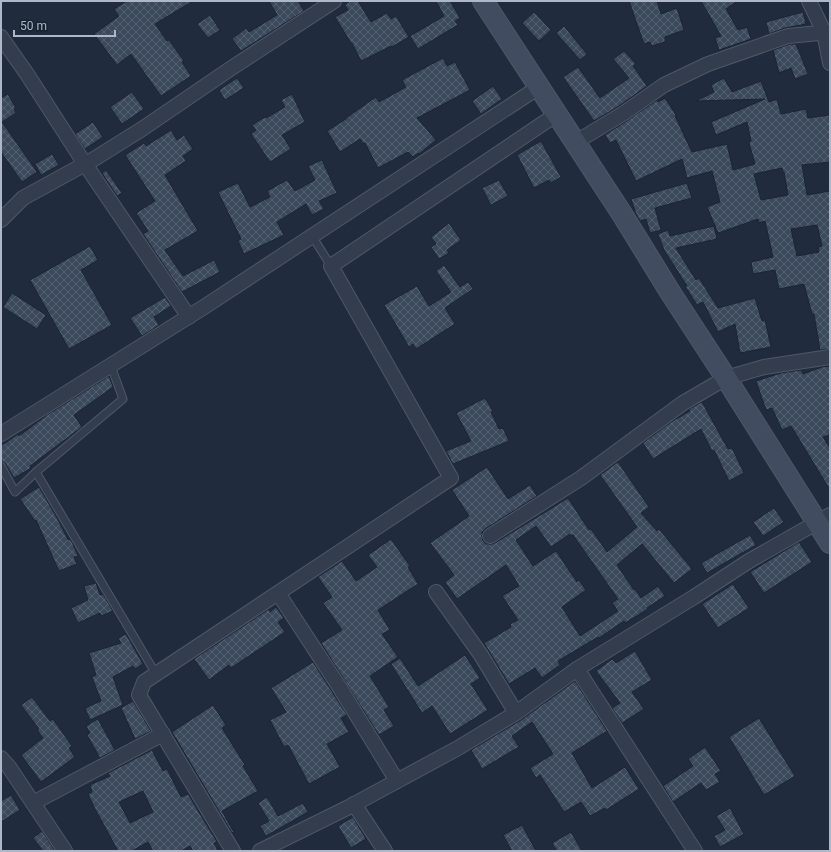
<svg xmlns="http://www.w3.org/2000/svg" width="831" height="852" font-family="Roboto,sans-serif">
	<defs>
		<pattern id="building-cross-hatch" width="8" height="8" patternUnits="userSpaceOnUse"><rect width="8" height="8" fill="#3b495d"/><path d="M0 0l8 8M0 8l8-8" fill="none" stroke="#556173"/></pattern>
	</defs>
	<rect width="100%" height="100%" fill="#202b3d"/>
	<g fill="url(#building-cross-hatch)" stroke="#1b2433" fill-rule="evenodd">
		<polygon points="127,1 193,1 155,24 167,41 169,40 184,61 182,62 191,76 161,96 131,54 117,65 94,34 119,16 114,9"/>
		<polygon points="269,1 298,1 304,11 241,51 232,39 246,28 249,32 277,15"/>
		<polygon points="350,1 358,1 371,22 387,13 391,19 396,16 409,37 392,47 391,46 361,61 352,43 351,43 335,17 348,10 345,5"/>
		<polygon points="436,1 450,1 460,18 455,21 458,25 418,49 410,36 444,16"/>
		<polygon points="629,1 657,1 661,14 677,8 684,30 665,37 665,42 652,46 650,42 644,44"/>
		<polygon points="701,1 737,1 726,9 738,30 747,27 751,39 719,50 715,38 721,36"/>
		<polygon points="534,12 551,30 539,41 522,23"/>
		<polygon points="803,12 806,24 785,28 769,34 766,22"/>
		<polygon points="210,15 220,30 208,38 197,24"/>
		<polygon points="564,26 587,54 580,60 556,33"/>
		<polygon points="790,44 796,44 808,74 795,79 791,68 779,73 773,50"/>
		<polygon points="624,51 636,64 633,66 647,86 619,106 594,121 563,77 578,67 600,98 629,78 613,59"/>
		<polygon points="443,58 447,66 455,62 470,90 417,118 436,140 419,154 418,153 413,157 408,152 378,168 365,143 364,144 360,139 340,152 327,131 346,119 346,118 376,97 379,102 406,87 402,80"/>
		<polygon points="237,78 244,88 225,100 219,90"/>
		<path d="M724 78 732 92 761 81 769 102 777 99 781 114 806 109 808 118 829 115 830 125V162L802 165 807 195 830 191V349L820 350 814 314H812L804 284 779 289 775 270 753 274 751 262 773 257 765 221 759 223 758 219 718 233 707 207 720 202 712 171 687 178 682 159 636 181 616 140 610 143 605 135 628 120 657 100 658 102 665 98 676 115 675 116 692 152 727 144 733 170 755 164 749 143 751 141 747 122 716 135 711 122 765 99 696 101 714 92 711 85ZM782 168 783 172H784L788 195 761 200 754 174ZM817 225 822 246 818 247 819 252 797 256 791 229Z"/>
		<polygon points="493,86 502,99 481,114 472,101"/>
		<polygon points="132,92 144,109 122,124 110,107"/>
		<polygon points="8,94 16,108 14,109 16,113 2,122 37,172 22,182 1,152 1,98"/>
		<polygon points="292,94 305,122 282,135 291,149 270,162 251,134 256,130 252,125 265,117 266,118 285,107 281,100"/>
		<polygon points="93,122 103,137 85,149 75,134"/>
		<polygon points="171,130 177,140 184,135 193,149 183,156 186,161 165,175 198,231 165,250 183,276 214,260 220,272 182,292 143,234 148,231 136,213 155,201 125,155 144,143 146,146"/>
		<polygon points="541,141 561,177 551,183 549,180 534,188 517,155"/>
		<polygon points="52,154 59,165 41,175 35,164"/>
		<polygon points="322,160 337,193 319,201 324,209 312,215 306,204 277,222 284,235 244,254 238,241 241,239 218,192 238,183 250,207 270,197 267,191 287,180 295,191 315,180 308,166"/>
		<polygon points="106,170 122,193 117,196 102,173"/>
		<polygon points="499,180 508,196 491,205 482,188"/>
		<polygon points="687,183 692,198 655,208 661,230 650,233 646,219 640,221 636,214 631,199"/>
		<polygon points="449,223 461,240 447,250 449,253 439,259 431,247 436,244 431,237"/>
		<polygon points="714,226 717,239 676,248 696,280 699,278 718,308 755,298 762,321 765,320 771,347 740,353 735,324 718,332 703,302 697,305 685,286 687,286 664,250 658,234 668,230 670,236"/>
		<polygon points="90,246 98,260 81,270 112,325 69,349 30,280"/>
		<polygon points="444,265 460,287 468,282 473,289 445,308 455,324 416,349 413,344 409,347 384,305 417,286 429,306 451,292 436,271"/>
		<polygon points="12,293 46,315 37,329 3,307"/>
		<polygon points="165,297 171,306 154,317 159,325 142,336 130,318"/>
		<polygon points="830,366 830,435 823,437 830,448 830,490 791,426 782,430 772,408 766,410 756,381 781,373 801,370 803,374 822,367"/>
		<polygon points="109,376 113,387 74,415 82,427 30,466 31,468 14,478 5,463 1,461 1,446 18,434 19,436 47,415"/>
		<polygon points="485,398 493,411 491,412 499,429 503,428 509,441 453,464 446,451 471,441 456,413"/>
		<polygon points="702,402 728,449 732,448 744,473 729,481 714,450 712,451 701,429 653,459 643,443 671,422 690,411 689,409"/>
		<path d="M618 462 649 507 641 513 657 531 659 529 692 569 674 583 642 544 617 565 634 590 635 589 641 598 658 586 665 596 647 608 648 609 625 623 624 621 599 638 598 637 558 661 560 665 542 678 535 668 509 684 484 643 511 627 510 624 518 620 502 596 519 586 506 565 457 599 445 582 454 575 430 543 469 516 452 490 487 467 508 499 530 485 537 496 485 529 482 532V537L483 541 486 544H491L495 543 568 498 589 530 591 529 607 552 637 527 600 475ZM536 526 551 547 570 534 571 536 573 535 618 599 612 603 618 611 580 636 562 607 586 590 579 580 577 582 556 551 533 566 516 540Z"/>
		<polygon points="39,487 56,516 68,540 70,539 72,542 78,556 74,557 77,564 59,571 36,520 35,521 20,499"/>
		<polygon points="774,508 784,522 763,536 753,522"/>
		<polygon points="750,535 756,545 707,573 701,563"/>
		<polygon points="391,539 410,566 408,567 418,584 378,610 390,630 382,634 398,657 370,676 389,707 384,710 394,726 379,735 321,643 342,630 323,603 332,597 318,577 342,561 356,581 377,567 368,555"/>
		<polygon points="799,542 812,562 764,593 750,572"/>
		<polygon points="96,583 100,595 103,594 113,611 101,616 100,613 78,623 71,608 88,600 84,586"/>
		<polygon points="733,584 749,608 718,628 702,604"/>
		<polygon points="276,607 284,618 278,622 285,632 231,668 229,665 209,680 194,659 269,609 270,612"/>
		<polygon points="126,634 143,664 135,669 133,666 113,677 123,705 90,720 85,708 101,701 92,677 96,675 89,653 121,643 118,638"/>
		<polygon points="635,651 652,680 632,692 644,709 622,723 612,708 620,703 596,671 612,659 616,663"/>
		<polygon points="465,655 480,678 471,684 488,710 450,734 432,706 422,713 391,664 400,658 418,686"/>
		<polygon points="313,662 347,715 341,718 349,732 327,744 340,767 309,784 288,745 284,747 270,720 286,712 271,688"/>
		<polygon points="575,681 607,731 572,753 592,788 625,767 639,789 606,810 605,808 590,816 581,802 564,812 540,775 536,778 530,768 553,754 532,722 512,736 519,747 482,769 471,750 521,720"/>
		<polygon points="32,697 50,721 53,719 72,746 69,748 75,757 41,782 21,755 43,738 37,730 39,729 21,705"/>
		<polygon points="133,701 151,731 135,739 121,708"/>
		<polygon points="213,705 226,725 222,728 245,765 243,766 258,791 222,811 234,832 232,833 172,732"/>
		<polygon points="759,718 795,776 764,795 729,737"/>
		<polygon points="98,719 115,750 100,758 87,735 90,733 86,726"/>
		<polygon points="705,747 721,771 715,774 720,782 706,790 701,783 673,802 663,786 693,766 688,759"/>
		<path d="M152 750 163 771 167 769 181 797 188 794 217 842 214 843 218 851H193L190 846 181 851H153L148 842 132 851H118L94 807 88 794 92 792 90 785 110 776 108 773ZM143 791 153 812 130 823 119 802Z"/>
		<polygon points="11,795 20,810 1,822 1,801"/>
		<polygon points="267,797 278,816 303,803 308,812 266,836 260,826 269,821 258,803"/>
		<polygon points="730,808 744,834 720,847 714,836 725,830 716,816"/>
		<polygon points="353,817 366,839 351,848 338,826"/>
		<polygon points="522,825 536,851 512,851 503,835"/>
		<polygon points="42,831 55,851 43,851 33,838"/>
		<polygon points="571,832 582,851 557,851 552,843"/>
	</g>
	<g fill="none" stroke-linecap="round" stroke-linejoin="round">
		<g stroke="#4f5867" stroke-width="9">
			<g id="lane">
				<polyline points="312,236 331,266"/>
				<polyline points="1,466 15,492 36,472 156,674"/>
				<polyline points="36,472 123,399 111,366"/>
			</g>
		</g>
		<g stroke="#4f5867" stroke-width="16">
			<g id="street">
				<polyline points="809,1 824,32 830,63"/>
				<polyline points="1,37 27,74 85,164 189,317"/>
				<polyline points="576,142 624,113 664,85 708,64 788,36 830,32"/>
				<polyline points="86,164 142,129 230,69 334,1"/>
				<polyline points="1,220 23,198 85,164"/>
				<polyline points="1,434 204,307 539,87"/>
				<polyline points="490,536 581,478 683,403 726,378 764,367 830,357"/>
				<polyline points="436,592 481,655 516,713"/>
				<polyline points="278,593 340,688 397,781"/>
				<polyline points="577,669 695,851"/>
				<polyline points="1,758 9,767 65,851"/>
				<polyline points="33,803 163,734"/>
				<polyline points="354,804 385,851"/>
				<polyline points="233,851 139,695 144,682 451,478 331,266 557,114"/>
				<polyline points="260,851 349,807 458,748 516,713 577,669 694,597 749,561 830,515"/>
			</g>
		</g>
		<g stroke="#4f5867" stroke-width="22">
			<polyline id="secondary" points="483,1 622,214 670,292 726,378 830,543"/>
		</g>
		<use href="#lane" stroke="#343d4d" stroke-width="7"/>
		<use href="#street" stroke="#343d4d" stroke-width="14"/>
		<use href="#secondary" stroke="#424c60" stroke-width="20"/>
	</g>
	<rect width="831" height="852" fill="none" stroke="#afb8c9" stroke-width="4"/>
	<path d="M14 30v6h101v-6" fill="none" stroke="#afb8c9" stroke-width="2"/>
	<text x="20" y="30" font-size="12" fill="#afb8c9" stroke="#192231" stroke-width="3" paint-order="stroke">50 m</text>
</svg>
